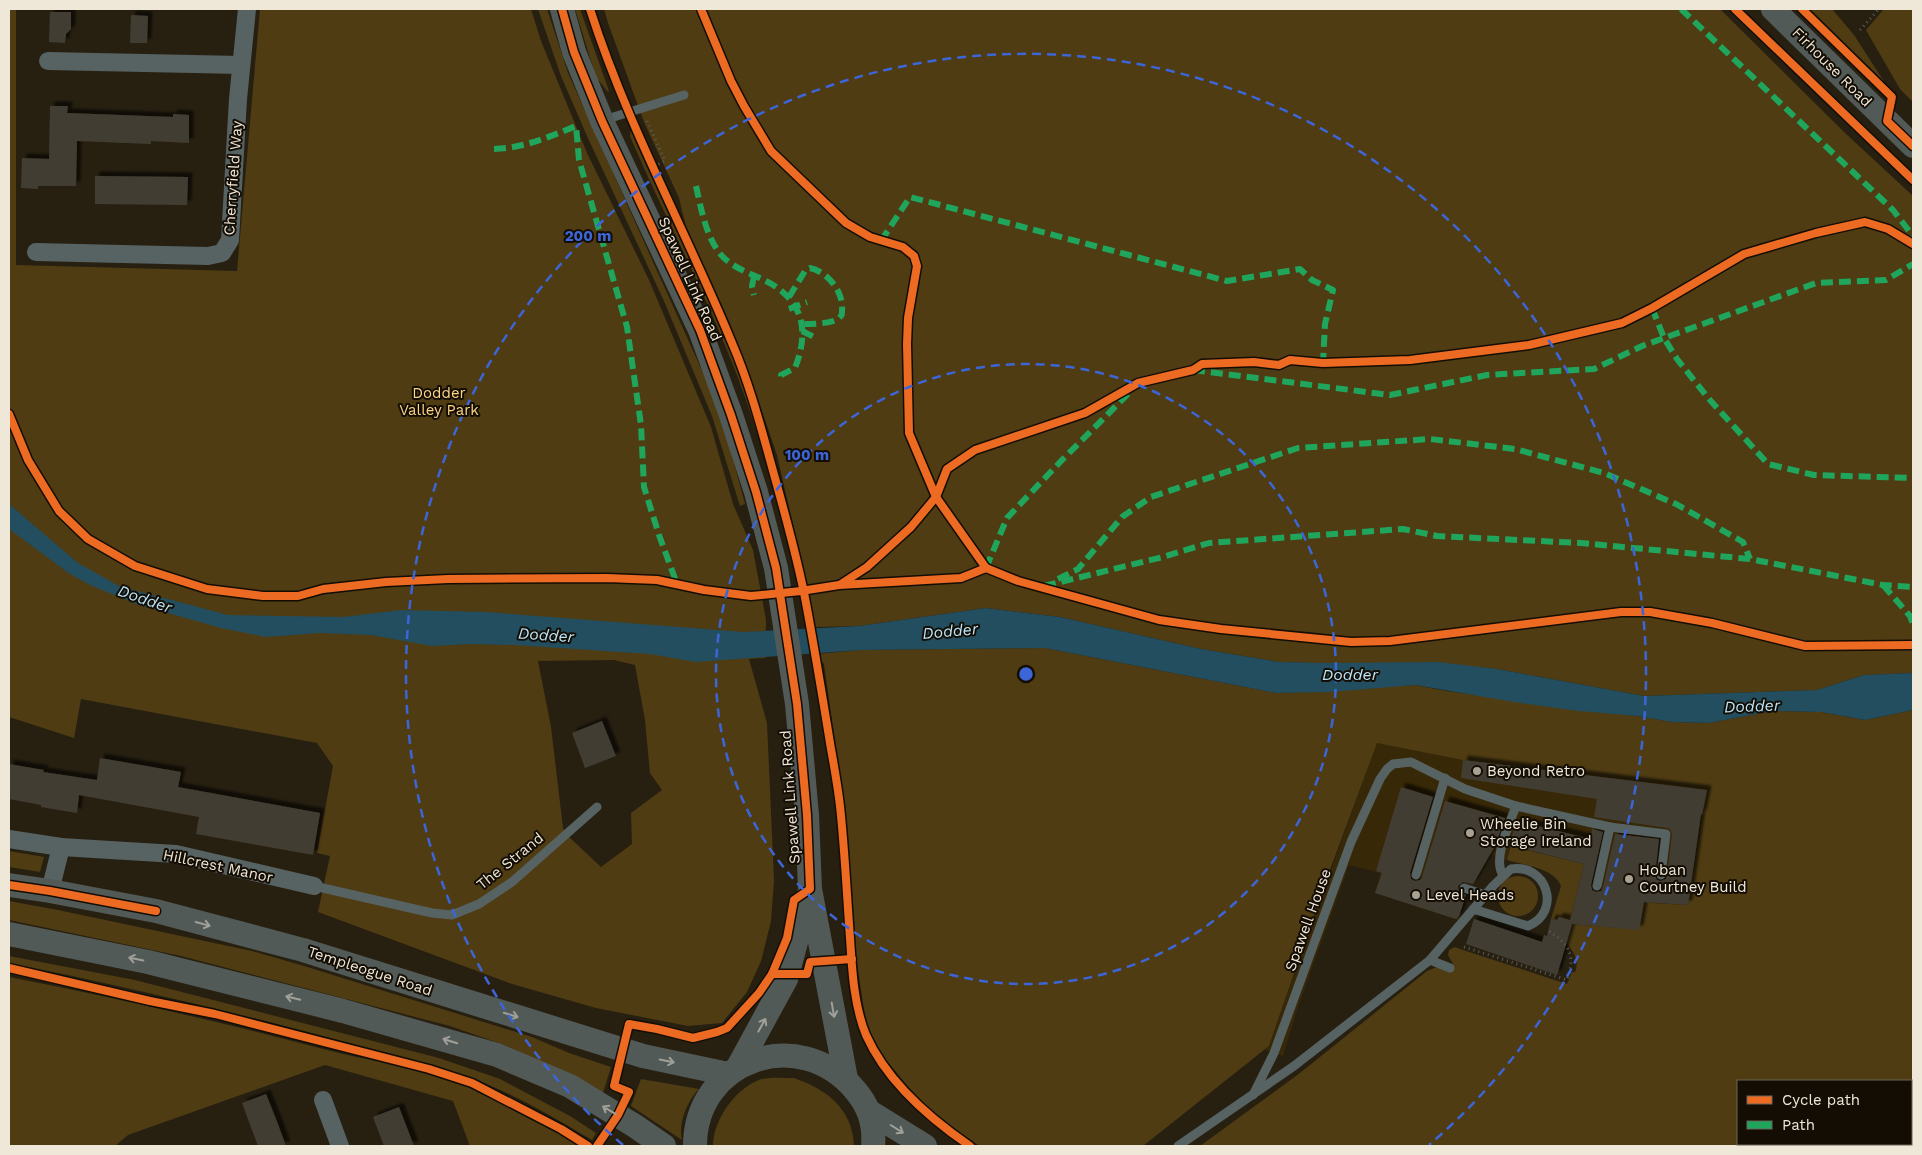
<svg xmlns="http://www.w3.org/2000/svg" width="1922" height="1155" font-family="'Work Sans',sans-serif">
	<defs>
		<filter id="shadow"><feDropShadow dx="4.5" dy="-4.5" stdDeviation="1" flood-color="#0009"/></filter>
	</defs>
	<rect width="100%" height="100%" fill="#272011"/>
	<polygon fill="#372807" points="1376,743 1707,790 1688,905 1651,903 1620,928 1569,924 1584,863 1511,846 1507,860 1489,854 1473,884 1461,881 1457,897 1464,900 1458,920 1375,893 1381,873 1349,865 1298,1007 1283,1056 1265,1050 1269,1046"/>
	<g fill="#4f3c12" fill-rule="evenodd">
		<path d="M9 9H16V265L237 271 260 9H531L541 41 587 153 649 280 711 427 733 504 753 550 766 620 765 658 749 659 767 723 774 880 771 921 761 961 747 992 722 1023 688 1026 596 1008 512 984 318 912 330 856 317 853 333 766 317 743 81 699 74 738 9 717ZM614 660 635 665 645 720 650 773 662 790 631 813 632 844 601 867 568 836 563 828 551 727 538 661Z"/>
		<polygon points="538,9 547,9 568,73 708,384 724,426 745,504 740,506 712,416 664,301 587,136 561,76"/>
		<polygon points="575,9 580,9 609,91 608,92 596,77"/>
		<polygon points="604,9 1720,9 1844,132 1913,196 1913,673 1864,675 1817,690 1644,696 1497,669 1279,662 1201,649 1060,617 986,608 859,626 814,627 801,560 777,455 750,376 729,321 686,227 679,198 644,122 608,23"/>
		<polygon points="1805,9 1832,9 1854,35 1885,83"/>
		<polygon points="1884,9 1913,9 1913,102 1900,89 1866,30"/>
		<path d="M631 129 733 346 751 398 774 481H772C759 439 746 396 729 355 700 282 663 213 632 141L630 136Z"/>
		<path d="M1045 648 1276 693 1415 685 1446 691 1637 716 1672 722 1709 723 1772 711 1821 712 1865 720 1913 710V1146H1200L1300 1073 1427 971 1437 967 1448 972 1453 964 1448 955 1449 950 1455 947 1460 949 1567 984 1572 972H1575C1580 960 1573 951 1565 941L1569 924 1620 928 1627 893 1651 903 1688 905 1706 790 1463 760 1377 743 1327 878 1269 1046 1143 1146H980L960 1134 929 1110 910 1089 887 1061 870 1034 864 1010 855 949 845 812 824 664 816 654 861 650ZM1738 1081H1911V1144H1738Z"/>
		<path d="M1511 846 1584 864 1570 920 1559 917 1557 920 1551 919 1561 886C1554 868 1523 865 1507 860Z"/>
		<polygon points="9,851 44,857 40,872 9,867"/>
		<circle cx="1518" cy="896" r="20"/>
		<polygon points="9,901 58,910 252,951 304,966 532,1037 569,1053 611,1067 603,1093 507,1046 450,1026 181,956 9,920"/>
		<path d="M9 956 135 980 439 1058 500 1079 570 1116 596 1133 592 1140C553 1117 513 1093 471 1078 418 1059 361 1047 307 1032 208 1006 109 983 9 963Z"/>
		<path d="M9 977C113 997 216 1021 319 1048 364 1060 412 1066 456 1082 496 1097 545 1122 580 1146H470L453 1101 325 1065 128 1135 115 1146H9Z"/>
		<path d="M794 1078C826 1089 853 1109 854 1146H713C713 1120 736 1087 762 1079 772 1077 784 1078 794 1078Z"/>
		<path d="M641 1079 699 1089C687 1101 678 1124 682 1140L631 1106Z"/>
	</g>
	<polygon fill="#224e5f" points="9,504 78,563 119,586 228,615 343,617 401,610 486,612 744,632 859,626 986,608 1060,617 1201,649 1279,662 1327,663 1438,662 1497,669 1644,696 1817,690 1864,675 1913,673 1913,710 1865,720 1821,712 1772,711 1709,723 1672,722 1637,716 1579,711 1514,702 1415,685 1329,692 1276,693 1045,648 861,650 696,662 650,654 515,645 471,644 432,646 371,635 320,633 266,637 221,628 136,604 90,585 70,574 9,529"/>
	<g fill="#433d32" filter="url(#shadow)">
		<polygon points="50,12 71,12 71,29 66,34 65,43 49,42"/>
		<polygon points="131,15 148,16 147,43 130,43"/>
		<polygon points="50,106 68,106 67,113 173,117 173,114 189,115 189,143 151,141 151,144 77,141 76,186 38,186 38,189 21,188 22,158 49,159"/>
		<polygon points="95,176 188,177 187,205 95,204"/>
		<polygon points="602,721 616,756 585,768 572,733"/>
		<polygon points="100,758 181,772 178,787 320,813 313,855 196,834 199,817 79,795 77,813 41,807 41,805 9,799 9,764 44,770 43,772 97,780"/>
		<polygon points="1463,760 1707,790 1702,815 1701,814 1688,905 1644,902 1639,930 1572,924 1557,975 1466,944 1474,919 1542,942 1544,935 1547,936 1551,919 1557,920 1559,917 1570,920 1584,864 1509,845 1517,821 1591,839 1592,829 1603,832 1591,885 1592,890 1596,892 1601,891 1603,887 1615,834 1659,839 1655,875 1657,880 1661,881 1666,879 1667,876 1672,834 1670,829 1667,828 1594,817 1597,799 1461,778"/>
		<polygon points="1401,787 1433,797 1410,873 1411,879 1415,881 1420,880 1422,877 1445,801 1505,818 1495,846 1473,884 1463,882 1458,886 1459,892 1466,895 1459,916 1456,919 1375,893 1382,873 1376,871"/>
		<polygon points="266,1094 276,1119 286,1146 258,1146 242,1103"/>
		<polygon points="399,1107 414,1146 384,1146 373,1117"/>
	</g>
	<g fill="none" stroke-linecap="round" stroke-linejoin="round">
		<g stroke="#5a5d58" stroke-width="3" stroke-dasharray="1 4" stroke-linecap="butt">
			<polyline points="1860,30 1879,9"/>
			<polyline points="647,121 665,161 653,167"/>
			<polyline points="936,497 986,568"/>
			<polyline points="839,585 961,578 986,568 1018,581 1159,620 1221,629 1351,642 1390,641 1621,612 1650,612 1712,623 1805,646 1913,645"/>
			<path d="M1464 947 1567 980C1576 954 1569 944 1547 930"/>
		</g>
		<g stroke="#576263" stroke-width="9">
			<polyline points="604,120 684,95"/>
			<polyline points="1610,827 1666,834 1661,875"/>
			<polyline points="1416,875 1445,778"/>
			<path d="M1503 875C1492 859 1510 823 1516 806"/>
			<polyline points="314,886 432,913 452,915 479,904 512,882 597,807"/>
			<polyline points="1464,888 1485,895"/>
			<polyline points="1430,960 1450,968"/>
			<polyline points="1253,1095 1274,1053 1351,842 1380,779 1387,769 1393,764 1411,762 1465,789 1516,806 1610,827 1597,886"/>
			<path d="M1178 1146 1294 1066 1430 960 1493 886 1511 869C1546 863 1563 911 1528 926L1473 909"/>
		</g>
		<g stroke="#576263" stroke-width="18">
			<polyline points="48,61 241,65"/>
			<polyline points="36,252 208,256 222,253 230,240 238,99 247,9"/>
			<polyline points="9,839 61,847 176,854 314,886"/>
			<polyline points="50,891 61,847"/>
			<polyline points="323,1100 340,1146"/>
		</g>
		<g stroke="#525a57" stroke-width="24">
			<polyline points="562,9 574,52 602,121 700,330 731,415 756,492 776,568 797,704 807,815 810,889 846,1079"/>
			<polyline points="1773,9 1913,146"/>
			<polyline points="9,885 50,891 156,911 303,950 643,1056 728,1074"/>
			<polyline points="9,934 148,962 343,1011 497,1055 570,1086 635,1126 664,1146"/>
			<polyline points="738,1067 786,979 809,894"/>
			<polyline points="870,1112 925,1146"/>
			<path d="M695 1146C695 1059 800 1024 855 1090 869 1106 875 1125 873 1146"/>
		</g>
		<g stroke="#20a55d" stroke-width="6" stroke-dasharray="12 6" stroke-linecap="butt">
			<polyline points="1681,9 1893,210 1913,236"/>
			<path d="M494 149C524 148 549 137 576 126L579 160 627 327 641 425 644 487 659 535 677 584"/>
			<path d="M696 186C701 208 705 232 718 251 729 267 750 273 766 281 803 300 810 330 795 368L781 375 782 382"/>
			<polyline points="881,241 910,197 1227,281 1300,269 1312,280 1333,290 1325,324 1323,363"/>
			<polyline points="754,276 752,286 754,295"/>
			<path d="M789 297 805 271 810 268C828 272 844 292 842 311 842 315 842 315 839 318 833 324 810 324 801 324"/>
			<polyline points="1652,308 1664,338 1677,359 1709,399 1768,464 1814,475 1913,478"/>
			<polyline points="789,309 807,302"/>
			<polyline points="802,331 818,339"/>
			<polyline points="1193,370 1390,395 1487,375 1594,369 1642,346 1816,283 1886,280 1913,264"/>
			<polyline points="986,568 1007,518 1063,459 1128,394"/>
			<polyline points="1058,579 1078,569 1122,517 1151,497 1298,448 1430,439 1515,449 1604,473 1676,504 1743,542 1750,559"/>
			<polyline points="1883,585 1910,616 1913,624"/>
			<polyline points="1044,586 1163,557 1209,543 1403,529 1437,536 1581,543 1750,559 1883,585 1913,587"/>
		</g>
		<g stroke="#130d04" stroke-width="11">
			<g id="cycleway">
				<polyline points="562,9 574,52 602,121 700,330 731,415 756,492 776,568 797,704 807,815 810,889 794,900 787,938 772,974 759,993 727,1028 717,1032 693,1038 657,1029 629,1024 614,1086 629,1092 618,1115 597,1146"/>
				<path d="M590 9C627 125 686 231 732 343 748 380 759 420 770 460 783 507 797 555 806 603 815 651 823 700 831 749 835 771 839 793 841 816 845 856 847 897 850 938 852 970 854 1006 866 1035 887 1082 929 1118 970 1146"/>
				<polyline points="701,9 731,81 744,106 771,151 846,223 870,237 903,247 914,256 917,266 908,318 907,344 909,433 936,497 986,568"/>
				<polyline points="1735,9 1913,180"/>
				<polyline points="1802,9 1892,97 1887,121 1913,146"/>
				<polyline points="9,414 28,460 59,511 88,539 135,566 207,589 263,596 298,596 323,589 386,582 448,579 607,578 657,580 704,590 751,596 801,591 839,585 961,578 986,568 1018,581 1159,620 1221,629 1351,642 1390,641 1621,612 1650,612 1712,623 1805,646 1913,645"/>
				<polyline points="841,584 867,567 911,527 936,497 947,469 975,450 1085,413 1138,383 1193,370 1202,364 1254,362 1279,365 1290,360 1323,363 1410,360 1529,345 1622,323 1652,308 1744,254 1816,233 1865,222 1888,229 1913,244"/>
				<polyline points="9,885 50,891 156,911"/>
				<polyline points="9,968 150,1001 215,1014 429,1069 472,1083 561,1129 588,1146"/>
				<polyline points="772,974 807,974 810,962 852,959"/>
			</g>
		</g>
		<use href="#cycleway" stroke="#ed6a23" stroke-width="8"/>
	</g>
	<defs><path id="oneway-shaft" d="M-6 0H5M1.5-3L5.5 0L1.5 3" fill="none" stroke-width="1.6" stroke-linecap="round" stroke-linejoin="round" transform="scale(1.25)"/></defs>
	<g stroke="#a0a098">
		<use href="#oneway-shaft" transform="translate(203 924) rotate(15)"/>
		<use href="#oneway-shaft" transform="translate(136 959) rotate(-169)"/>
		<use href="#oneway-shaft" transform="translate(293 998) rotate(-166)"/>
		<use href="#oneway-shaft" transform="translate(833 1010) rotate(80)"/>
		<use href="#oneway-shaft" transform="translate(511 1015) rotate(17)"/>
		<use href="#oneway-shaft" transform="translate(762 1025) rotate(-61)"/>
		<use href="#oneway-shaft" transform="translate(450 1041) rotate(-163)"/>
		<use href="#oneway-shaft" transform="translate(667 1061) rotate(12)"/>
		<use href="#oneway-shaft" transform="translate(609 1110) rotate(-149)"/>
		<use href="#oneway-shaft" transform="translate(897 1129) rotate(32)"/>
	</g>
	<g fill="none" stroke="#3c65d8" stroke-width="2.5" stroke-dasharray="9 6">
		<circle cx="1026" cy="674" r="310"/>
		<path d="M623 1145A620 620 0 1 1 1429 1145"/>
	</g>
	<g fill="#a9a192" stroke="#130d04" stroke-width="2">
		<circle cx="1477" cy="771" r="5"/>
		<circle cx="1470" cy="833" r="5"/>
		<circle cx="1629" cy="879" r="5"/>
		<circle cx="1416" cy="895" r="5"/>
	</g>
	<g text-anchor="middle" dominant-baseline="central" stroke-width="4" stroke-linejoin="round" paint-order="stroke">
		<g font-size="15" fill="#efe7d8" stroke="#130d04">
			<text transform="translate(1832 67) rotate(45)">Firhouse Road</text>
			<text transform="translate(233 178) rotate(-86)">Cherryfield Way</text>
			<text transform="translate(690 279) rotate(66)">Spawell Link Road</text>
			<text transform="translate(790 797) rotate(-94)">Spawell Link Road</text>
			<text transform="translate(510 861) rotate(-39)">The Strand</text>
			<text transform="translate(218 866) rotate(12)">Hillcrest Manor</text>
			<text transform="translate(1308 920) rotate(-70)">Spawell House</text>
			<text transform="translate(370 971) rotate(18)">Templeogue Road</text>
		</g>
		<g font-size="15" fill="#fcd485" stroke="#130d04">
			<text x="439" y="393">Dodder<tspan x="439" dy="17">Valley Park</tspan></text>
		</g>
		<g font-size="15" fill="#efe7d8" stroke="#130d04" text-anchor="start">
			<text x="1487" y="771">Beyond Retro</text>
			<text x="1480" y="824">Wheelie Bin<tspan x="1480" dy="17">Storage Ireland</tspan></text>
			<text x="1639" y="870">Hoban<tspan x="1639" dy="17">Courtney Build</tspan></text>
			<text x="1426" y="895">Level Heads</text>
		</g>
		<g font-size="16" font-style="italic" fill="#bae5fb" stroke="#130d04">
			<text transform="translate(145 599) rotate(19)">Dodder</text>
			<text transform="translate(950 631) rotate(-5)">Dodder</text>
			<text transform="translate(546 635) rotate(4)">Dodder</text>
			<text x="1350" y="674">Dodder</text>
			<text transform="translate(1752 706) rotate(-2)">Dodder</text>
		</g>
	</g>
	<circle cx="1026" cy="674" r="8" fill="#3c65d8" stroke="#130d04" stroke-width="2.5"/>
	<g font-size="15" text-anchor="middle" font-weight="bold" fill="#3c65d8" stroke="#130d04" stroke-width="4" stroke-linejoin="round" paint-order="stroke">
		<text x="588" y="241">200 m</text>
		<text x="807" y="460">100 m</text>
	</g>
	<rect width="1922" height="1155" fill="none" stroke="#efe7d8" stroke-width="20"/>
	<rect x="1737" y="1080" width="175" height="65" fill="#130d04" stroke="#6b6459"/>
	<rect x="1747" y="1096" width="25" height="8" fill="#ed6a23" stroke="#6b6459"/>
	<text x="1782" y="1105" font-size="15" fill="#efe7d8">Cycle path</text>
	<rect x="1747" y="1121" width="25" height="8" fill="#20a55d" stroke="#6b6459"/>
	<text x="1782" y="1130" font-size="15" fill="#efe7d8">Path</text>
</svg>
